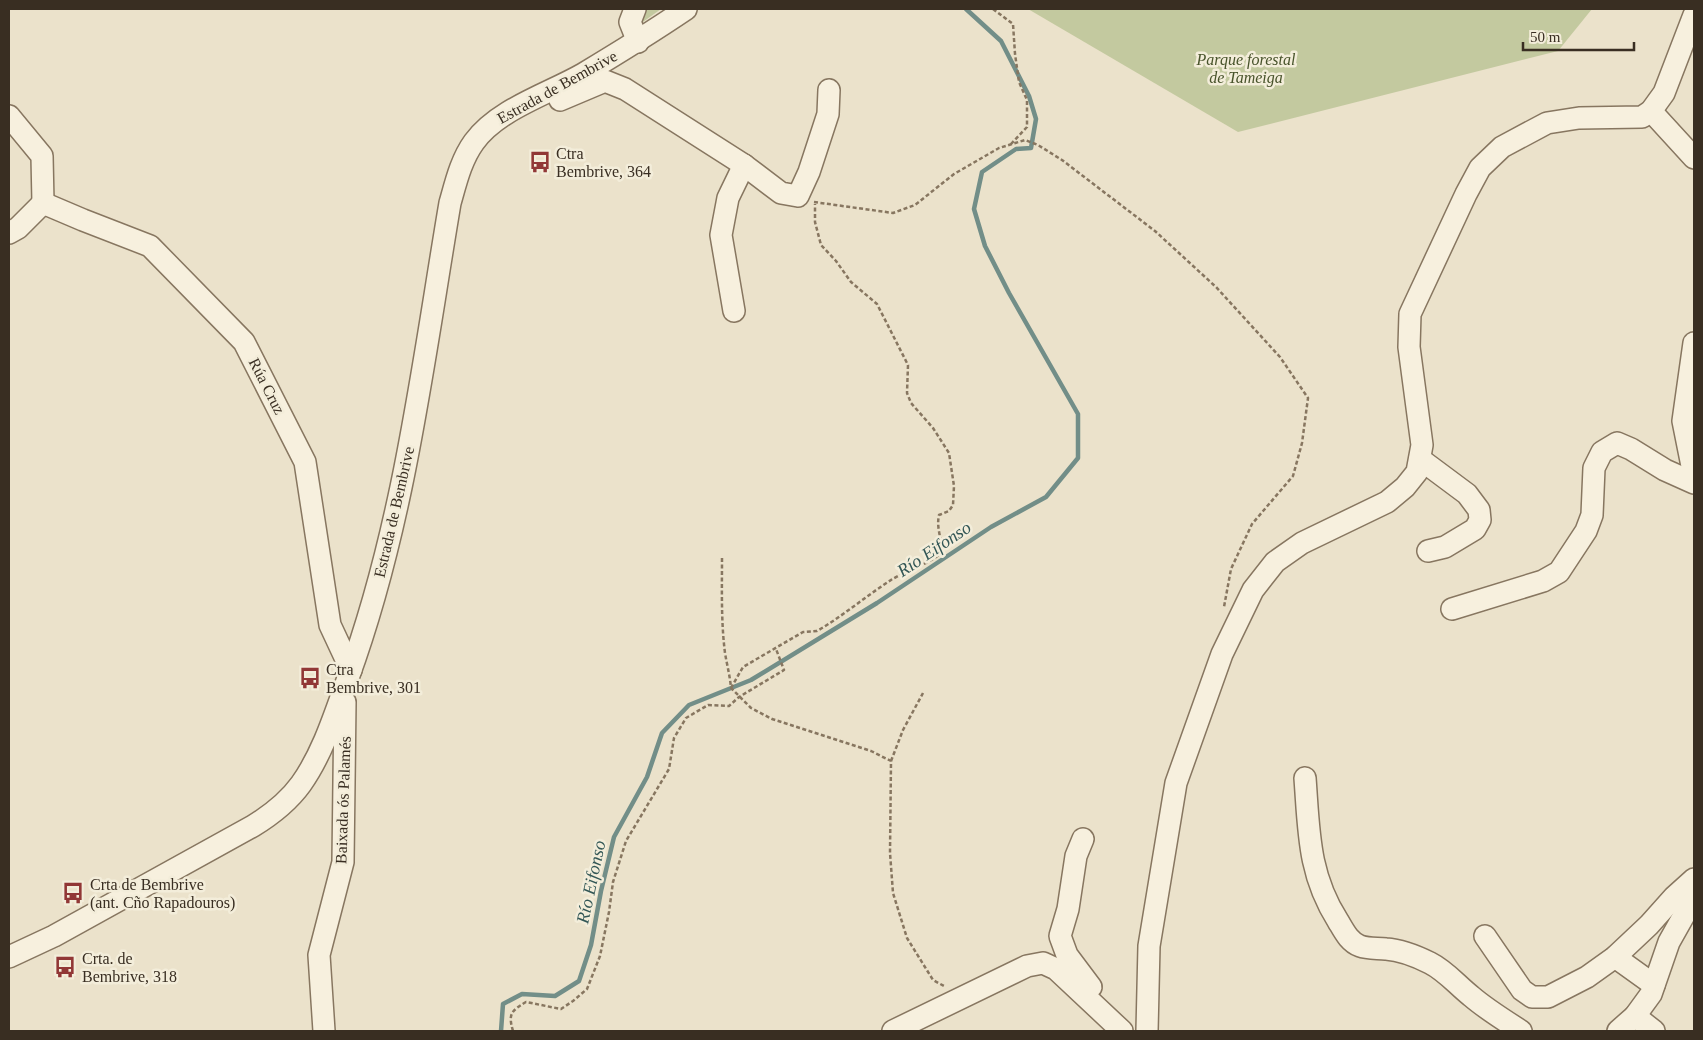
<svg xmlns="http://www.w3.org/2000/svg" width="1703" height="1040" font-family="Georgia,serif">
	<rect width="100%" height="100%" fill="#ebe2cb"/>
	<g fill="#c3c99f">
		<polygon points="639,9 661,9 640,24"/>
		<polygon points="1028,9 1592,9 1558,51 1238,132"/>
	</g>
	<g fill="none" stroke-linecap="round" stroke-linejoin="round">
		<polyline stroke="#728e88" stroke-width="4.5" points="501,1031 503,1004 522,994 555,996 579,981 591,945 601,891 614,837 647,777 662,733 689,705 751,680 877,603 991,527 1046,497 1078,458 1078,414 1009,293 985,246 974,209 982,172 1016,149 1031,148 1036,119 1029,96 1001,41 966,9"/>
		<g stroke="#877660" stroke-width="24">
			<g id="minor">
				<polyline points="635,9 630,22 638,42"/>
				<polyline points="560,100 605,81 625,89 744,165 781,193 798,196 809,172 828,114 829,90"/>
				<polyline points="1651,111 1694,158"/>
				<polyline points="9,116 42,156 43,203"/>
				<polyline points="9,233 18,228 43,203 83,220 150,246 244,342 305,462 330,625 351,670"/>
				<polyline points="734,311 721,235 728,198 744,165"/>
				<polyline points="1694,343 1683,421 1694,476"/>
				<polyline points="1420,459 1467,494 1479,510 1480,520 1475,529 1445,547 1428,551"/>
				<polyline points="1452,609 1543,581 1559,572 1586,531 1592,515 1594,468 1602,452 1617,443 1631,449 1665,470 1694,483"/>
				<path d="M1305 778C1309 831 1308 874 1338 921 1344 931 1349 942 1360 946 1368 949 1377 948 1386 949 1401 950 1416 956 1430 963 1446 971 1457 985 1471 996 1486 1009 1504 1020 1521 1031"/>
				<polyline points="1083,839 1076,856 1068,909 1060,936 1067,955 1091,987"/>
				<polyline points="1485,936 1522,990 1532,997 1548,997 1587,977 1615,957 1649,925 1674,897 1694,879"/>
				<path d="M9 957 54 936 253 826C271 815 288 802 301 784 323 753 335 714 348 678 404 525 423 362 450 203 456 182 461 160 474 142 498 109 548 94 583 74 618 53 652 32 686 9"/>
				<polyline points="1615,957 1654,985"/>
				<polyline points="1635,1016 1654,1031"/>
				<polyline points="324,1031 319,955 343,862 345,702"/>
				<polyline points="893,1031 1027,966 1043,963 1056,969 1122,1031"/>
				<polyline points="1147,1031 1149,946 1176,783 1222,654 1253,590 1275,562 1302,543 1387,502 1405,487 1417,472 1422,445 1409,347 1410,314 1466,194 1480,168 1502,147 1547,123 1579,118 1642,117 1651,111 1664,93 1694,15"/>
				<polyline points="1618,1031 1635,1016 1651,994 1669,942 1687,910 1694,900"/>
			</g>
		</g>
		<g stroke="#877660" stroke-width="2.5" stroke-dasharray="4 2.5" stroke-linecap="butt">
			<polyline points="993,9 1013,24 1015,54 1019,82 1027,100 1027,127 1011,144"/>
			<polyline points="814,202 893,213 915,205 954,174 999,148 1025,140 1038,145 1062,160 1155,231 1216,287 1280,357 1308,398 1302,443 1293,476 1252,524 1231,569 1224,607"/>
			<path d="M722 558C722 590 721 622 725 653 727 665 730 676 731 688L751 708 772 719 871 751 891 761 890 853 893 893 907 938 933 980 944 986"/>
			<path d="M731 688 743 667 803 632 817 631C843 616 866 596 891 580 907 570 930 564 942 552 942 539 936 528 939 515L949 511 953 505 954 486 949 453 933 428 911 403 907 393 908 365 877 304 851 282 836 261 821 245 815 222V204"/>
			<polyline points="891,761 903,730 923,693"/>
			<path d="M513 1031C508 1014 511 1011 526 1002L561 1009 573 1001 587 989 600 956 609 912 613 882 626 841 669 769 674 738 686 718 708 705 729 706 739 697 784 670 776 649"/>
		</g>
		<use href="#minor" stroke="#f7f0de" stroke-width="21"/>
	</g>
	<defs>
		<g id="bus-bare" transform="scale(1.725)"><path d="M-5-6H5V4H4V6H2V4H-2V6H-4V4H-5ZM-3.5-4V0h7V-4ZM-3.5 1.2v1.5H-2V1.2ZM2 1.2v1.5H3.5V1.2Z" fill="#913736" stroke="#f3edda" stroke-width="2.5" paint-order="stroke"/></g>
	</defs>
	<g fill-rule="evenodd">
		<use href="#bus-bare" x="540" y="162"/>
		<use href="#bus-bare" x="310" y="678"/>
		<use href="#bus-bare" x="73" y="893"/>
		<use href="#bus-bare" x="65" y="967"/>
	</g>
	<g text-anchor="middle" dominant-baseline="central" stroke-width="5" stroke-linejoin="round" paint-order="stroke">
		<g font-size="16" font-style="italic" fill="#48532b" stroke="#f3edda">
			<text x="1246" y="59">Parque forestal<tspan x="1246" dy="18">de Tameiga</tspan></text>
		</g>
		<g font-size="16" fill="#392e22" stroke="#f3edda">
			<text transform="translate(557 87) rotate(-29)">Estrada de Bembrive</text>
			<text transform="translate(267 386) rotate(63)">Rúa Cruz</text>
			<text transform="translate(394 512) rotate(-77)">Estrada de Bembrive</text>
			<text transform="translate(343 800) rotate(-88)">Baixada ós Palamés</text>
		</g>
		<g font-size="16" fill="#392e22" stroke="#f3edda" text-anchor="start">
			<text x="556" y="153">Ctra<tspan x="556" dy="18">Bembrive, 364</tspan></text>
			<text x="326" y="669">Ctra<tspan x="326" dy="18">Bembrive, 301</tspan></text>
			<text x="90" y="884">Crta de Bembrive<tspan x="90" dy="18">(ant. Cño Rapadouros)</tspan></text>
			<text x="82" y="958">Crta. de<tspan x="82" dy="18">Bembrive, 318</tspan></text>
		</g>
		<g font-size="18" font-style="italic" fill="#335756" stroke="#f3edda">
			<text transform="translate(934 549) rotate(-34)">Río Eifonso</text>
			<text transform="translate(591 882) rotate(-78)">Río Eifonso</text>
		</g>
	</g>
	<rect width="1703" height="1040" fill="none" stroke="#392e22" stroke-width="20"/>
	<path d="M1523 42v8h111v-8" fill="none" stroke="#392e22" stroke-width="2.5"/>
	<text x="1530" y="42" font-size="15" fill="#392e22" stroke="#f3edda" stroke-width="4" paint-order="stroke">50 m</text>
</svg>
